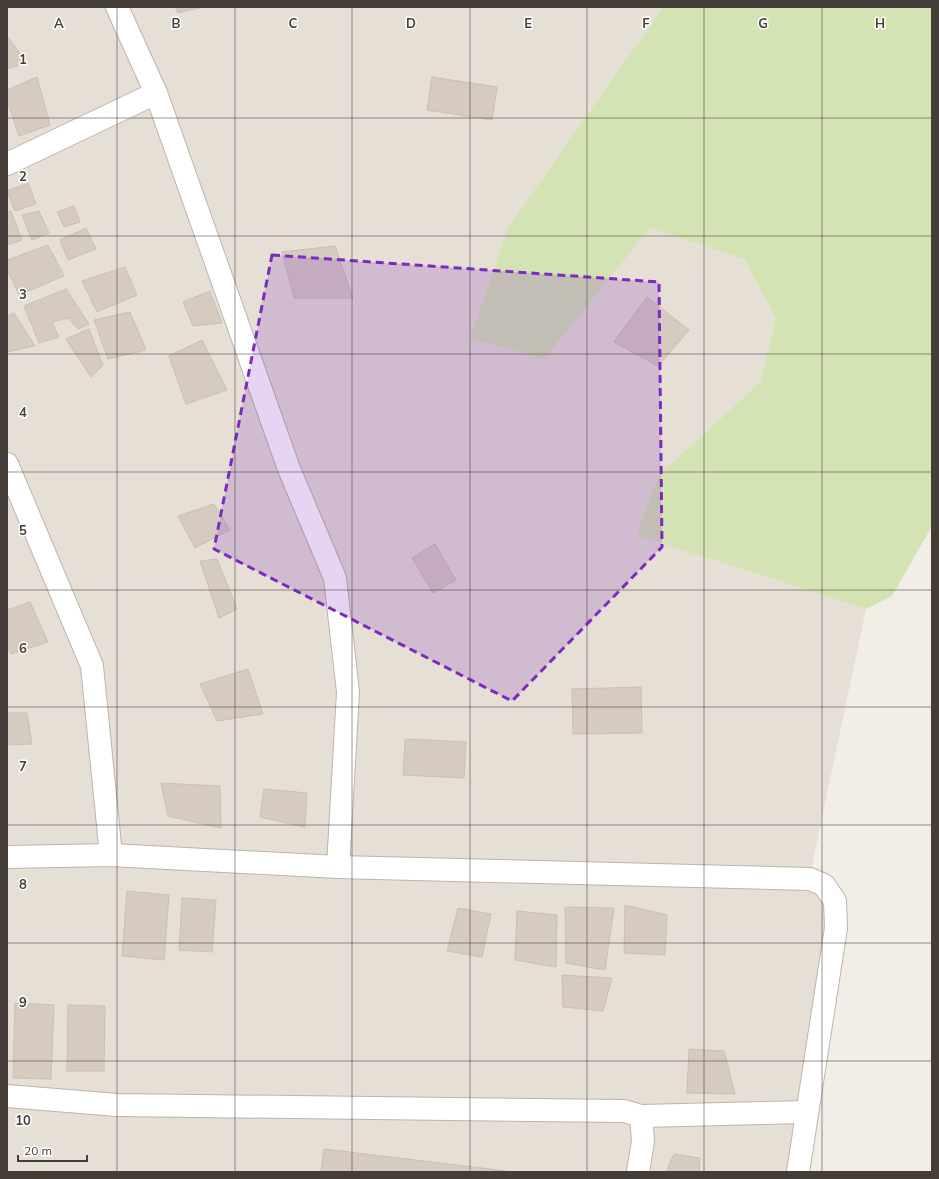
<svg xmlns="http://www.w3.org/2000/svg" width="939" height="1179" font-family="Mulish,sans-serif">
	<rect width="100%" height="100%" fill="#f2ede7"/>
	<polygon fill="#e6dfd6" points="7,7 663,7 509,226 544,358 650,228 744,259 776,318 760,382 659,475 636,535 866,609 807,889 817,894 825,905 826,927 787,1172 7,1172"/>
	<polygon fill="#d4e3b3" points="663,7 932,7 932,526 892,596 866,609 636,535 659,475 760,382 776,318 744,259 650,228 544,359 470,338 509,226"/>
	<g fill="#d6cbc1" stroke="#cdbfb1">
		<polygon points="175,7 204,7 178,13"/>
		<polygon points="7,36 27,63 7,69"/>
		<polygon points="37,77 50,125 19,136 7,100 7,90"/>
		<polygon points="432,77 497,87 492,120 427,110"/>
		<polygon points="28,183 36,204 15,211 7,191"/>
		<polygon points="74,206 80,222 64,227 57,212"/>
		<polygon points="11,211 22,240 7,245 7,212"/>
		<polygon points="39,211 49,233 32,240 22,215"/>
		<polygon points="86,228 96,249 68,260 60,240"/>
		<polygon points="48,245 64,276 19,295 7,269 7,260"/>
		<polygon points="335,246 353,298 294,298 282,252"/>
		<polygon points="125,267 137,295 97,312 82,281"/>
		<polygon points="66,289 89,324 78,329 68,318 52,322 59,337 39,343 24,306"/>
		<polygon points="210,291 222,323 193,326 183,302"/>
		<polygon points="647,297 689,330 658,366 614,342"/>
		<polygon points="130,312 146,350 108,359 94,320"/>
		<polygon points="14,313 35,346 7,352 7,316"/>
		<polygon points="89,329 103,365 91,377 66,339"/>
		<polygon points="202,340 227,390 186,404 169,356"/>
		<polygon points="214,504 230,530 195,548 178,516"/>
		<polygon points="435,544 456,580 433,593 412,558"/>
		<polygon points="217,559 237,609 219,618 200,561"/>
		<polygon points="30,602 48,642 11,654 7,646 7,610"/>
		<polygon points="248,669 263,714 217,721 200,684"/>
		<polygon points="641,687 642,733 573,734 572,689"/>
		<polygon points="7,713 27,713 32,744 7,745"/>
		<polygon points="405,739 466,742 464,778 403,775"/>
		<polygon points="161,783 220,786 221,828 168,816"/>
		<polygon points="264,789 307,793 305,827 260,817"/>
		<polygon points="127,891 169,895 164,960 122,956"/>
		<polygon points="182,898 216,900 212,952 179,950"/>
		<polygon points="625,905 667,915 665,955 624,953"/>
		<polygon points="565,907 614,908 605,970 566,963"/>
		<polygon points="458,908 491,914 482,957 447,951"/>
		<polygon points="517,911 557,915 556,967 515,960"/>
		<polygon points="562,975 612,978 603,1011 563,1007"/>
		<polygon points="15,1003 54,1005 51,1079 13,1078"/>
		<polygon points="68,1005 105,1006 104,1071 67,1071"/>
		<polygon points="689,1049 724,1051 735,1094 687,1093"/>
		<polygon points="324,1149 506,1171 506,1172 321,1172"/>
		<polygon points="674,1154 700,1158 699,1172 666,1172"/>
	</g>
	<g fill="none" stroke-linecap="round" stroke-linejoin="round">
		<g stroke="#bdb4ab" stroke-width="24">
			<g id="street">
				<polyline points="117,7 156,93 289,469 335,578 348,692 338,867"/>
				<polyline points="7,164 156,93"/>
				<polyline points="7,464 92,666 111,855"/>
				<polyline points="7,857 111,855 338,867 810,879 824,885 835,901 836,928 798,1172"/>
				<polyline points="7,1096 117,1105 624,1111 641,1116 807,1112"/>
				<polyline points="638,1172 643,1141 641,1116"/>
			</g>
		</g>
		<use href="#street" stroke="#fff" stroke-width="22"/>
	</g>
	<path fill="#7b2cbf" fill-opacity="0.2" stroke="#7b2cbf" stroke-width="3" stroke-dasharray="8 5" stroke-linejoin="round" d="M272 255 659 282 662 547 512 701 214 549Z"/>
	<path fill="none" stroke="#453d37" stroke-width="1" stroke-opacity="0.55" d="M117 7V1172M235 7V1172M352 7V1172M470 7V1172M587 7V1172M704 7V1172M822 7V1172M7 118H932M7 236H932M7 354H932M7 472H932M7 590H932M7 707H932M7 825H932M7 943H932M7 1061H932"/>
	<g font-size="13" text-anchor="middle" font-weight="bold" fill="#453d37" stroke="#fff" stroke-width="3" stroke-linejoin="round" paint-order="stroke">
		<text x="59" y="28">A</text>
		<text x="176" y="28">B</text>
		<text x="293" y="28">C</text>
		<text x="411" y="28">D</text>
		<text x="528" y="28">E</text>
		<text x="646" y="28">F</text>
		<text x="763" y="28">G</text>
		<text x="880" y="28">H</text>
		<text x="23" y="64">1</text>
		<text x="23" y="181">2</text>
		<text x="23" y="299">3</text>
		<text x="23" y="417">4</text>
		<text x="23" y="535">5</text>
		<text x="23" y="653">6</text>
		<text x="23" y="771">7</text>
		<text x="23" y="889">8</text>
		<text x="23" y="1007">9</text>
		<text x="23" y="1125">10</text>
	</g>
	<rect width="939" height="1179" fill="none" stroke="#453d37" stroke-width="16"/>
	<path d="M18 1155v6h69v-6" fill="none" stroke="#453d37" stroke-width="2"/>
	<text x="24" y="1155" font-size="12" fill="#453d37" stroke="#ffffff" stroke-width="3" paint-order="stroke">20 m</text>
</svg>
